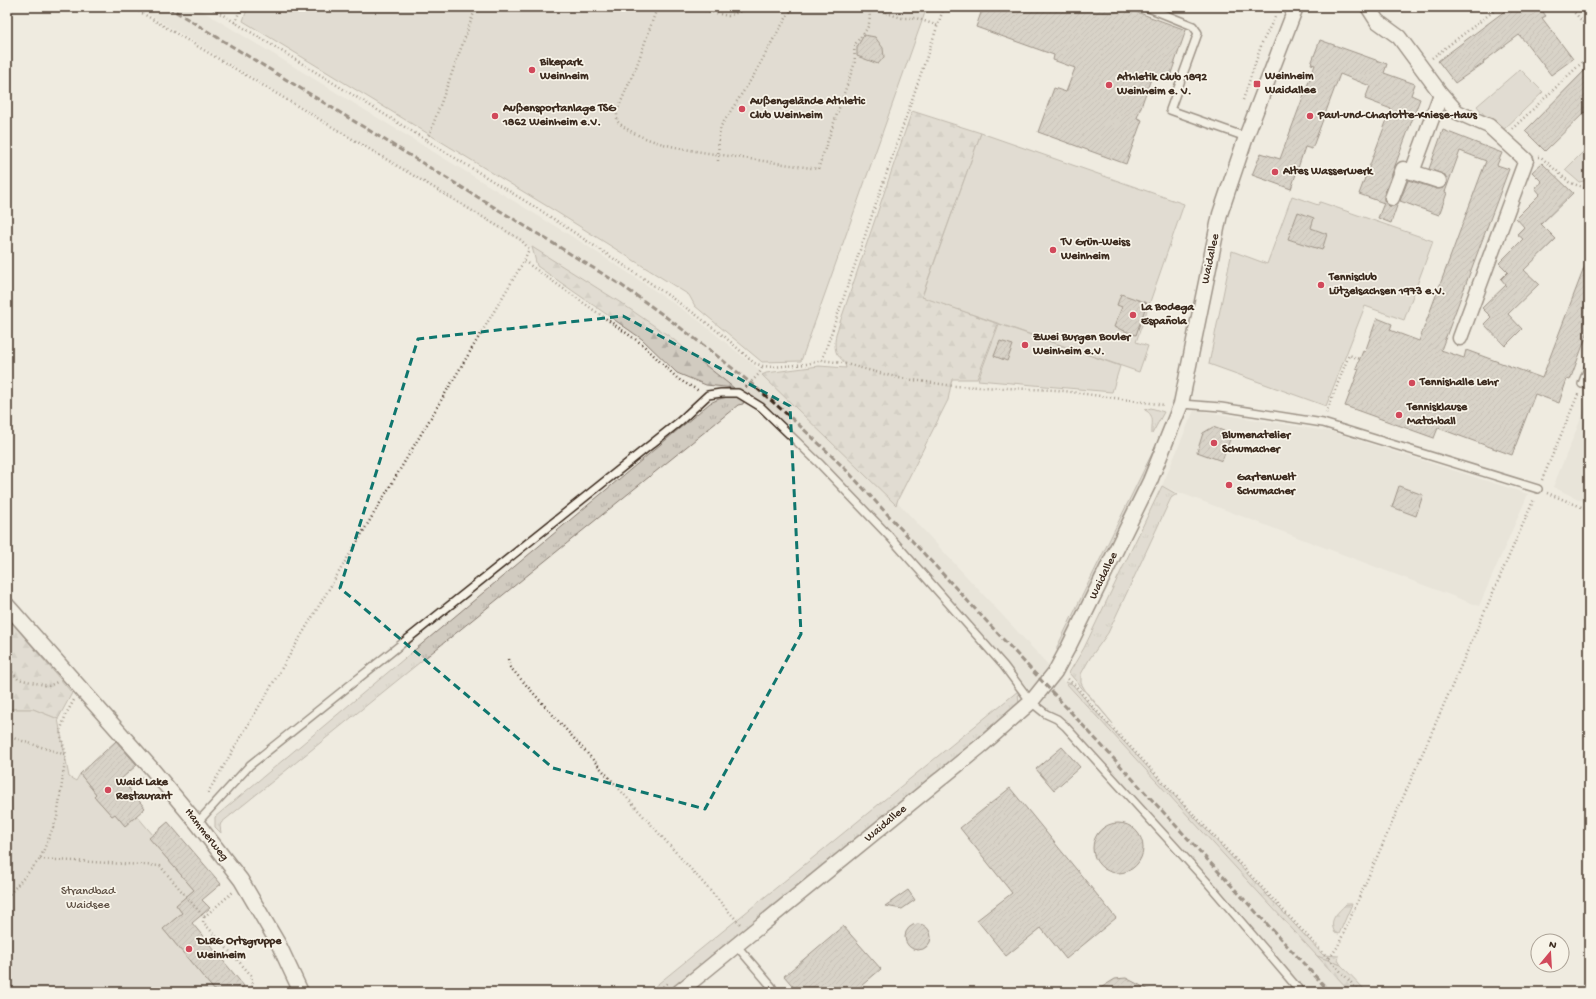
<svg xmlns="http://www.w3.org/2000/svg" width="1596" height="999" font-family="'Gochi Hand',sans-serif">
	<defs>
		<pattern id="grass-tufts" width="24" height="20" patternUnits="userSpaceOnUse"><rect width="24" height="20" fill="#d1cbc0"/><path d="M3 7l-1-3M5 7V3M7 7l1-3M15 17l-1-3M17 17v-4M19 17l1-3" fill="none" stroke="#b4aea5"/></pattern>
		<pattern id="forest-firs" width="22" height="20" patternUnits="userSpaceOnUse"><rect width="22" height="20" fill="#d1cbc0"/><path d="M5 1l3.5 6h-7zM16 11l3.5 6h-7z" fill="#b4aea5"/></pattern>
		<pattern id="building-hatch" width="6" height="6" patternUnits="userSpaceOnUse"><rect width="6" height="6" fill="#bdb5aa"/><path d="M-1 1l2-2M0 6l6-6M5 7l2-2" fill="none" stroke="#9b938a"/></pattern>
	</defs>
	<rect width="100%" height="100%" fill="#efebe0"/>
	<filter id="ink" filterUnits="userSpaceOnUse"><feTurbulence type="fractalNoise" baseFrequency=".025" numOctaves="2"/><feDisplacementMap in="SourceGraphic" scale="8" xChannelSelector="R" yChannelSelector="G"/><feConvolveMatrix kernelMatrix="1 2 1 2 8 2 1 2 1" color-interpolation-filters="sRGB"/></filter>
	<g filter="url(#ink)">
		<g fill="#e0dbd0">
			<polygon points="137,7 196,7 581,242 645,284 698,320 768,377 879,482 1351,992 1309,992 848,493 795,442 734,388 669,336 621,303"/>
			<polygon points="1589,399 1589,504 1553,487"/>
			<polygon points="1194,410 1332,432 1528,494 1479,606 1162,486"/>
		</g>
		<g fill="url(#grass-tufts)" stroke="#867a6f">
			<polygon points="728,397 736,397 744,400 743,404 738,405 221,823 220,826 221,833 215,827 215,817 710,403 719,399"/>
			<path d="M1151 408 1164 412 1152 434C1151 424 1156 416 1145 410Z"/>
			<polygon points="1164,429 1165,433 1061,650 1057,650 1057,647"/>
			<polygon points="1162,486 1178,495 1175,495 1171,498 1108,633 1090,658 1081,674 1081,683 1085,690 1113,724 1069,673 1084,648"/>
			<polygon points="1065,682 1072,684 1096,712 1323,955 1339,956 1338,960 1341,965 1317,956"/>
			<polygon points="1018,691 1019,706 670,992 648,992"/>
		</g>
		<g fill="url(#forest-firs)" stroke="#867a6f">
			<path d="M912 111 981 133 922 296 998 324 977 379H952L948 400 898 499 896 505 762 375 766 373 819 366 846 368C844 359 841 360 837 354 834 348 835 340 836 334Z"/>
			<polygon points="532,247 621,303 669,336 734,388 706,385 677,373 642,339 537,266"/>
			<polygon points="7,617 72,693 58,719 33,709 7,709"/>
			<path d="M1346 904H1352L1339 934 1335 933C1328 919 1337 914 1346 904Z"/>
			<polygon points="1317,956 1341,965 1367,992 1351,992"/>
		</g>
		<g fill="#d1cbc0" stroke="#867a6f">
			<polygon points="248,7 927,7 801,361 762,362 695,306 689,295 555,211 243,21"/>
			<polygon points="1520,69 1543,92 1501,132 1485,116 1477,106"/>
			<polygon points="981,133 1184,204 1136,342 1148,346 1139,372 922,297"/>
			<polygon points="1589,146 1589,180 1579,182 1565,170"/>
			<polygon points="1292,196 1318,205 1320,202 1433,241 1404,320 1365,306 1326,406 1209,364 1232,251 1267,264"/>
			<polygon points="999,324 1120,366 1112,392 978,380"/>
			<polygon points="7,709 33,709 58,719 69,777 76,781 80,774 96,794 94,796 112,816 115,814 125,826 137,816 153,835 150,839 194,890 176,905 182,913 163,929 216,992 7,992"/>
		</g>
		<g fill="url(#building-hatch)" stroke="#3b2a1e">
			<polygon points="983,7 1123,7 1186,30 1168,82 1152,76 1137,118 1142,120 1126,164 1038,132 1054,88 1066,92 1075,68 1053,60 1054,55 976,27"/>
			<polygon points="1510,7 1539,7 1546,16 1542,18 1573,59 1551,75 1527,44 1519,35 1483,62 1484,63 1455,83 1438,61"/>
			<polygon points="864,35 875,37 883,48 884,57 878,64 857,56 857,47"/>
			<polygon points="1320,40 1387,64 1384,73 1415,84 1411,95 1420,99 1384,195 1384,200 1389,206 1394,206 1398,203 1391,223 1378,218 1384,203 1359,194 1391,109 1365,99 1370,86 1340,74 1312,149 1305,147 1291,189 1252,175 1261,153 1280,159 1315,65 1311,64"/>
			<polygon points="1589,66 1589,108 1545,151 1525,131"/>
			<polygon points="1443,130 1502,153 1497,165 1509,169 1441,350 1464,358 1466,350 1542,378 1589,255 1589,329 1570,380 1567,379 1559,403 1535,394 1512,455 1438,428 1434,438 1345,406 1359,369 1356,368 1363,351 1365,352 1377,318 1392,324 1390,330 1419,341 1486,161 1460,151 1445,192 1447,193 1439,215 1400,201 1408,180 1437,189 1444,188 1447,184 1447,180 1445,175 1429,169"/>
			<polygon points="1542,163 1573,193 1541,224 1556,239 1524,270 1539,284 1508,314 1522,329 1505,346 1484,324 1491,317 1482,308 1506,285 1501,279 1508,272 1499,263 1523,239 1517,234 1524,227 1516,218 1540,194 1535,188 1542,182 1532,172"/>
			<polygon points="1298,212 1314,218 1311,228 1327,234 1322,250 1288,239"/>
			<polygon points="1121,294 1147,303 1136,335 1114,327 1122,307 1117,305"/>
			<polygon points="1000,341 1013,345 1007,361 994,356"/>
			<polygon points="1213,427 1232,434 1222,461 1197,452 1203,433"/>
			<polygon points="1399,486 1423,495 1416,516 1392,507"/>
			<polygon points="116,741 137,765 121,779 145,808 125,826 115,814 112,816 94,796 96,794 80,774"/>
			<polygon points="1062,747 1080,767 1054,790 1036,769"/>
			<polygon points="1010,788 1116,918 1066,959 1041,928 1006,956 977,920 1012,893 960,828"/>
			<polygon points="168,822 221,884 202,900 210,908 192,923 244,986 236,992 216,992 163,929 182,913 176,905 194,890 149,838"/>
			<circle cx="1118" cy="848" r="25"/>
			<polygon points="908,890 915,900 902,909 885,906"/>
			<circle cx="918" cy="937" r="13"/>
			<polygon points="843,926 881,969 854,992 798,992 784,976"/>
			<polygon points="1126,978 1153,992 1094,992 1115,979"/>
		</g>
		<g fill="none" stroke-linecap="round" stroke-linejoin="round">
			<g stroke="#3b2a1e" stroke-width="10">
				<g id="service">
					<polyline points="1146,7 1193,26 1198,33 1170,110 1246,137"/>
					<polyline points="1582,384 1589,366"/>
					<polyline points="1181,404 1221,407 1323,423 1538,489"/>
					<polyline points="197,823 250,765 679,422 708,395 721,393 738,393 761,407 819,463 890,537 1004,666 1031,702 1046,714 1057,719 1065,726 1208,883 1301,992"/>
					<polyline points="736,945 772,987"/>
				</g>
			</g>
			<g stroke="#3b2a1e" stroke-width="17">
				<g id="minor">
					<polyline points="1368,7 1377,21 1399,37 1441,94 1457,112 1489,126 1526,160 1460,338"/>
					<polyline points="1412,172 1439,181"/>
					<polyline points="1392,198 1403,169 1412,172 1441,94"/>
					<polyline points="7,605 152,769 197,823 241,880 279,945 301,992"/>
					<polyline points="679,992 982,745 1031,702 1055,672 1069,646 1150,481 1181,404 1220,214 1246,137 1296,7"/>
				</g>
			</g>
			<g stroke="#3b2a1e" stroke-width="2.5" stroke-dasharray="1 3" stroke-linecap="butt">
				<polyline points="132,7 521,240 529,249 524,261 207,794"/>
				<polyline points="210,7 426,140"/>
				<polyline points="476,7 430,133 426,140 543,212 643,278 695,314 725,337 754,363 763,366 773,367 807,364 822,360 842,363 899,378 954,386 1057,390 1165,405"/>
				<path d="M659 7 657 8 637 65 617 111V121C642 146 702 152 736 157 763 161 791 165 818 169L855 62 854 46C865 29 872 30 869 8"/>
				<polyline points="693,7 728,16 752,7"/>
				<polyline points="867,7 902,18 916,18 938,26"/>
				<polyline points="1569,7 1589,28"/>
				<polyline points="235,23 241,7"/>
				<polyline points="1432,58 1499,7"/>
				<polyline points="1243,100 1262,43 1275,17"/>
				<polyline points="1512,129 1589,56"/>
				<polyline points="1538,157 1541,157 1569,182 1589,190"/>
				<polyline points="718,161 719,135 721,126 754,75 774,38 793,7"/>
				<polyline points="524,261 642,344 678,379 699,391"/>
				<polyline points="822,360 944,7"/>
				<polyline points="746,387 759,374 763,366"/>
				<polyline points="1326,413 1349,355 1360,359"/>
				<polyline points="1542,480 1579,392"/>
				<polyline points="1547,493 1589,510"/>
				<polyline points="508,659 510,667 740,924"/>
				<polyline points="7,666 18,679 49,686 57,682"/>
				<polyline points="1068,679 1076,686 1092,706 1329,959 1338,946 1534,499"/>
				<polyline points="7,736 66,755"/>
				<polyline points="129,788 142,777"/>
				<polyline points="40,859 160,866 204,917 233,892"/>
				<polyline points="7,897 40,859 57,818 66,755 60,732 66,714 74,700"/>
				<polyline points="204,917 203,922 251,975 253,986 247,992"/>
				<polyline points="1329,959 1360,992"/>
				<polyline points="657,992 667,983"/>
			</g>
			<use href="#service" stroke="#f7f3e8" stroke-width="7"/>
			<use href="#minor" stroke="#f7f3e8" stroke-width="14"/>
			<path stroke="#3b2a1e" stroke-width="3" stroke-dasharray="6 3" stroke-linecap="butt" d="M168 7 621 285C703 342 781 404 851 475L1330 992"/>
		</g>
	</g>
	<path d="M0 0H1596V999H0ZM623 316 790 406 801 634 705 809 553 768 340 588 418 339Z" fill="#efebe0" fill-opacity=".55" fill-rule="evenodd"/>
	<path fill="none" stroke="#0f766e" stroke-width="3" stroke-dasharray="8 5" stroke-linejoin="round" d="M623 316 790 406 801 634 705 809 553 768 340 588 418 339Z"/>
	<g fill="#d1495b" stroke="#f7f3e8" stroke-width="1.5">
		<circle cx="532" cy="70" r="4"/>
		<rect x="1253" y="80" width="8" height="8" rx="2"/>
		<circle cx="1109" cy="85" r="4"/>
		<circle cx="742" cy="109" r="4"/>
		<circle cx="495" cy="116" r="4"/>
		<circle cx="1310" cy="116" r="4"/>
		<circle cx="1275" cy="172" r="4"/>
		<circle cx="1053" cy="250" r="4"/>
		<circle cx="1321" cy="285" r="4"/>
		<circle cx="1133" cy="315" r="4"/>
		<circle cx="1025" cy="345" r="4"/>
		<circle cx="1412" cy="383" r="4"/>
		<circle cx="1399" cy="415" r="4"/>
		<circle cx="1214" cy="443" r="4"/>
		<circle cx="1229" cy="485" r="4"/>
		<circle cx="108" cy="790" r="4"/>
		<circle cx="189" cy="949" r="4"/>
	</g>
	<g text-anchor="middle" dominant-baseline="central" stroke-width="3.5" stroke-linejoin="round" paint-order="stroke">
		<g font-size="12" font-weight="bold" fill="#3b2a1e" stroke="#f7f3e8" text-anchor="start">
			<text x="540" y="63">Bikepark<tspan x="540" dy="14">Weinheim</tspan></text>
			<text x="1265" y="77">Weinheim<tspan x="1265" dy="14">Waidallee</tspan></text>
			<text x="1117" y="78">Athletik Club 1892<tspan x="1117" dy="14">Weinheim e. V.</tspan></text>
			<text x="750" y="102">Außengelände Athletic<tspan x="750" dy="14">Club Weinheim</tspan></text>
			<text x="503" y="109">Außensportanlage TSG<tspan x="503" dy="14">1862 Weinheim e.V.</tspan></text>
			<text x="1318" y="116">Paul-und-Charlotte-Kniese-Haus</text>
			<text x="1283" y="172">Altes Wasserwerk</text>
			<text x="1061" y="243">TV Grün-Weiss<tspan x="1061" dy="14">Weinheim</tspan></text>
			<text x="1329" y="278">Tennisclub<tspan x="1329" dy="14">Lützelsachsen 1973 e.V.</tspan></text>
			<text x="1141" y="308">La Bodega<tspan x="1141" dy="14">Española</tspan></text>
			<text x="1033" y="338">Zwei Burgen Bouler<tspan x="1033" dy="14">Weinheim e.V.</tspan></text>
			<text x="1420" y="383">Tennishalle Lehr</text>
			<text x="1407" y="408">Tennisklause<tspan x="1407" dy="14">Matchball</tspan></text>
			<text x="1222" y="436">Blumenatelier<tspan x="1222" dy="14">Schumacher</tspan></text>
			<text x="1237" y="478">Gartenwelt<tspan x="1237" dy="14">Schumacher</tspan></text>
			<text x="116" y="783">Waid Lake<tspan x="116" dy="14">Restaurant</tspan></text>
			<text x="197" y="942">DLRG Ortsgruppe<tspan x="197" dy="14">Weinheim</tspan></text>
		</g>
		<g font-size="12" fill="#3b2a1e" stroke="#f7f3e8">
			<text transform="translate(1211 259) rotate(-78)">Waidallee</text>
			<text transform="translate(1104 576) rotate(-64)">Waidallee</text>
			<text transform="translate(886 824) rotate(-40)">Waidallee</text>
			<text transform="translate(206 835) rotate(52)">Hammerweg</text>
		</g>
		<g font-size="12" fill="#605246" stroke="#f7f3e8">
			<text x="88" y="892">Strandbad<tspan x="88" dy="14">Waidsee</tspan></text>
		</g>
	</g>
	<rect width="1596" height="999" fill="none" stroke="#f7f3e8" stroke-width="24"/>
	<rect x="12" y="12" width="1572" height="975" fill="none" stroke="#3b2a1e" stroke-width="1.5" filter="url(#ink)"/>
	<g transform="translate(1550 953) rotate(18)"><circle r="19" fill="#f7f3e8" stroke="#aca397"/>
	<path d="M0-3L7 15L0 10L-7 15Z" fill="#d1495b"/>
	<text y="-6" font-size="11" font-weight="bold" text-anchor="middle" fill="#3b2a1e">N</text>
	</g>
</svg>
